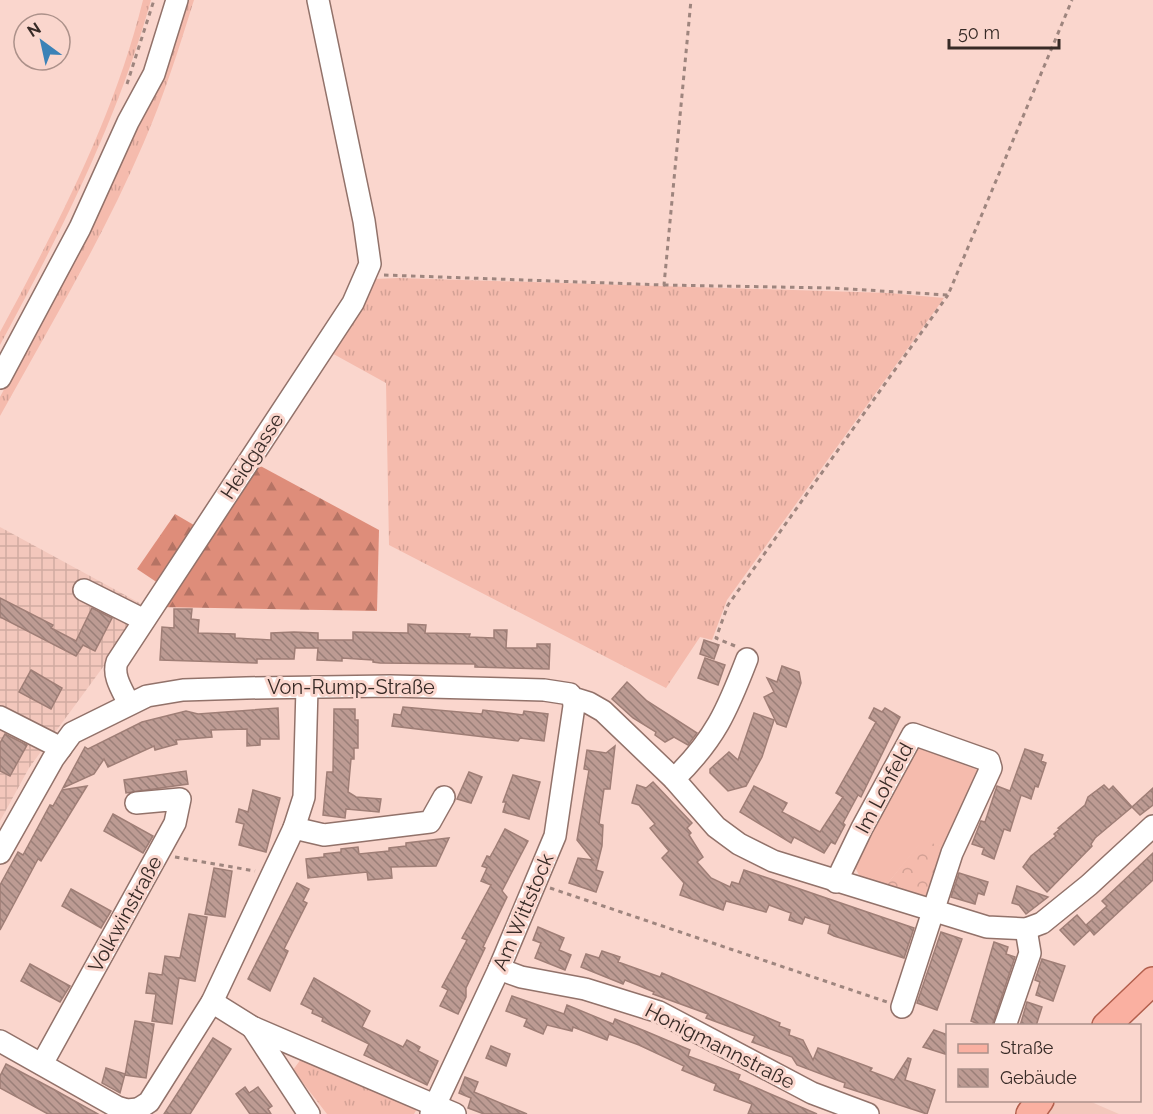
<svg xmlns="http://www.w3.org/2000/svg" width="1153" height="1114" font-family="Raleway,sans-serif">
	<defs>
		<pattern id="industrial-grid" width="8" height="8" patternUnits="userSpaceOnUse" patternTransform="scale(1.5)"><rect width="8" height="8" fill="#f3c7bc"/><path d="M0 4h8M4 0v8" fill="none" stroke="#d1aba1"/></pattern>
		<pattern id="grass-tufts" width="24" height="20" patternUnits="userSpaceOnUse" patternTransform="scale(1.5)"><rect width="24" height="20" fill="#f5bbad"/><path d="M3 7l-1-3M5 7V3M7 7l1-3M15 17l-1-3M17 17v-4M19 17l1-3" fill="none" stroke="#d3a195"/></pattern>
		<pattern id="forest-firs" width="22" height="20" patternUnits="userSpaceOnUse" patternTransform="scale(1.5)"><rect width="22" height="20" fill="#de8d7a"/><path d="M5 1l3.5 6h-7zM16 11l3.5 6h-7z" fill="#b57364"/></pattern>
		<pattern id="park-crowns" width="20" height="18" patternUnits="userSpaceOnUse" patternTransform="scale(1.5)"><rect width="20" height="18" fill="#f5bbad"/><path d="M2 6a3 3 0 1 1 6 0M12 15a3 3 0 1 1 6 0" fill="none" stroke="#d3a195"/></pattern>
		<pattern id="building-back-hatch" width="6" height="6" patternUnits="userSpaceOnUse" patternTransform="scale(1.5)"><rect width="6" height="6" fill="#bd9b93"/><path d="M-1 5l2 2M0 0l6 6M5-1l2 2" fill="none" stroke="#9a7f78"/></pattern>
	</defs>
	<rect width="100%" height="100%" fill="#fad6cd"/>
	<polygon fill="#f3c7bc" points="1050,1100 1089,1101 1119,1114 1040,1114"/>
	<polygon fill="url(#industrial-grid)" points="0,527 147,607 29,768 0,821"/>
	<g fill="url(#grass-tufts)">
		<path d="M143 0H151C117 122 60 234 0 345V332C57 226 114 118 143 0Z"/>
		<path d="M182 0H194C179 48 164 96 144 142 104 236 50 326 0 416V397L77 251Z"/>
		<polygon points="399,278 889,293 944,298 727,600 712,640 700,637 666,688 389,545 386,383 328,351 373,279"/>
		<polygon points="301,1059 319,1064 388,1098 406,1096 418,1107 414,1114 327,1114 293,1070"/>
	</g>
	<g fill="url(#forest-firs)">
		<polygon points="253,462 379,530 377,611 159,607"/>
		<polygon points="175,514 199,528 161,585 137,569"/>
	</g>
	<polygon fill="url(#park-crowns)" points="923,839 949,849 934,891 923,900 884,888"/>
	<polygon fill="#f5bbad" points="919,748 983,772 949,849 923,840 884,888 862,881 855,867 859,850 910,754"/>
	<g fill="url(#building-back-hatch)" stroke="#9f7e76" stroke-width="1.5">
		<polygon points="0,598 53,625 51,628 76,641 92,608 112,618 95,651 83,645 76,656 0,617"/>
		<polygon points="174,609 192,609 191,619 199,620 198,633 235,634 235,638 271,640 271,633 294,632 318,633 318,640 353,640 353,632 408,633 408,624 426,625 425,633 470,634 469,637 494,638 494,630 507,630 506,648 537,648 537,644 550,644 549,669 475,667 475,664 380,663 373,662 373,660 342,658 342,661 317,660 318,648 295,648 294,659 257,659 257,663 160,660 162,627 174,628"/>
		<polygon points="704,640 719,645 714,659 700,654"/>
		<polygon points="705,658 725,665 718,685 698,678"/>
		<polygon points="782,666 799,672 801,683 786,727 777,724 764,697 774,692 767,678 777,682"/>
		<polygon points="31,670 62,688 51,709 19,692"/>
		<polygon points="627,682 647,701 697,733 688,745 674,737 665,742 655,735 656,732 633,718 612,699"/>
		<polygon points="403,707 482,714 483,710 523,715 524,711 548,714 544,741 520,738 518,741 392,726 394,714 401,715"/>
		<polygon points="278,708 279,739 260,739 260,745 247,746 247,729 211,730 212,737 176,740 177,744 155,750 154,746 108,767 104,759 94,774 63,788 85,747 88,749 142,722 186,711 198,714"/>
		<polygon points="874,708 882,712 885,708 900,717 861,797 858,795 843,823 845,825 835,844 831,842 824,853 794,837 791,843 740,812 754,786 787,803 782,812 820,832 843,797 836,793 876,722 869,718"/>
		<polygon points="334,709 355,709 355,720 358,720 358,748 354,748 354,759 351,759 348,792 356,797 381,799 379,812 346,809 345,818 323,815 327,772 333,772"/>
		<polygon points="754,713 774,720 762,757 746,786 728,791 710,773 710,769 729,752 738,760"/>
		<polygon points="5,734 27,745 10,776 0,771 0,743"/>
		<polygon points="615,746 610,789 604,789 599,824 603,825 602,846 596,870 603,872 596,892 569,883 578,858 593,860 577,840 589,770 584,769 587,750 606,753"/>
		<polygon points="1025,749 1043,755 1041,761 1046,763 1038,787 1035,786 1031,799 1021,795 1010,831 1004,829 994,859 982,854 984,848 972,844 981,821 985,822 997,786 1010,791"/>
		<polygon points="186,771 188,784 126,793 124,780"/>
		<polygon points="469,772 482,777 471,803 457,799"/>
		<polygon points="513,775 540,782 529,819 503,812 506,802 503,802"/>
		<polygon points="653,782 692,823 687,828 691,833 689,835 703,857 697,862 711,878 730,887 732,882 739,884 744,870 914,928 904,958 834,936 828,933 830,925 805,917 802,924 789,920 791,913 769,905 766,912 726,901 723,910 680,895 684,883 662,858 669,851 650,828 655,824 639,805 632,803 637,785 646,788"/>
		<polygon points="1104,785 1109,790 1113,786 1132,807 1095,838 1091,844 1092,846 1047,892 1023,867 1031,856 1056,836 1054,834 1060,829 1058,828 1085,805 1088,797"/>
		<polygon points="87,786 41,861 38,859 0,930 0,885 18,852 23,855 50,805 53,806 62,790"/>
		<polygon points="1153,788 1153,805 1140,815 1132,807"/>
		<polygon points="253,790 280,798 266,852 239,845 244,824 236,822 239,809 248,812"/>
		<polygon points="113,814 153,836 143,853 104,831"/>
		<polygon points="505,829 528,841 502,891 507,897 483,947 485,948 466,988 466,997 458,1014 440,1006 448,990 442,987 467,940 462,938 491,885 481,881 487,868 482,866 487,856 490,857 495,848"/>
		<polygon points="449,838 436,866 391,867 392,878 368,880 367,872 308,878 306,859 324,857 324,854 341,852 341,849 358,847 359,854 389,851 389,848 406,846 406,843"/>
		<polygon points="1153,853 1153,880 1094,935 1086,925 1107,906 1102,901"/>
		<polygon points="214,868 232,871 225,917 205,914"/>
		<polygon points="959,873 988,882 984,895 978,893 975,904 951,897"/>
		<polygon points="297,883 309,889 303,901 307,903 284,949 288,951 270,991 248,979"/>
		<polygon points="1017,886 1048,897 1026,914 1019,905 1012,903"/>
		<polygon points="71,889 111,911 101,928 62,906"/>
		<polygon points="189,914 207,917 195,981 179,978 172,1024 152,1021 156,994 146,993 149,973 162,975 165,956 180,958"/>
		<polygon points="1077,915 1090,930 1074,945 1060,930"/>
		<polygon points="538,927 564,938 559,950 571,955 565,970 535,958 541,943 533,940"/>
		<polygon points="941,932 962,939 937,1010 917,1003"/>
		<polygon points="994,942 1008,947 1006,954 1015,957 992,1026 983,1026 971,1021"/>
		<polygon points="602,951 620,957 618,962 660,977 662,973 780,1023 779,1026 790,1030 789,1035 803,1040 813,1060 818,1048 872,1068 870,1071 894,1080 908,1058 911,1059 905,1080 935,1090 927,1114 844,1087 845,1083 797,1065 792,1057 752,1042 755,1036 706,1018 708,1014 653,994 654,992 625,980 623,984 581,967 586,954 599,958"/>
		<polygon points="1042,959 1065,966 1053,1001 1036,995 1040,982 1035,980"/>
		<polygon points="30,964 70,986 60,1002 21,981"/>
		<polygon points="314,978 370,1011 362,1027 403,1047 407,1040 420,1047 418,1051 438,1061 427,1085 364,1055 369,1044 322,1021 323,1018 312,1013 313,1010 301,1004"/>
		<polygon points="512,996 564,1014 567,1005 613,1024 615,1019 645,1031 690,1050 688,1056 740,1075 738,1080 817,1114 748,1114 752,1104 714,1090 716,1084 682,1070 684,1066 639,1045 609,1034 607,1040 573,1027 572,1031 547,1025 543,1034 524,1026 527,1019 506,1011"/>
		<polygon points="1027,1002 1042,1007 1036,1026 1020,1026"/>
		<polygon points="135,1021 154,1024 146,1078 125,1075"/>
		<polygon points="934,1030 948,1035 948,1055 923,1047"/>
		<polygon points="213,1038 231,1049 190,1114 164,1114"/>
		<polygon points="491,1046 510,1054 506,1066 486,1058"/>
		<polygon points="6,1064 53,1089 98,1114 48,1114 0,1088 0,1076"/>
		<polygon points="106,1068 125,1074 120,1093 102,1083"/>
		<polygon points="465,1077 478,1082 474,1092 527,1114 484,1114 468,1108 471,1098 459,1093"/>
		<polygon points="245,1087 249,1093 258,1087 272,1106 268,1109 271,1114 250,1114 236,1094"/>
	</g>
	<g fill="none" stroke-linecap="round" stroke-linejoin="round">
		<g stroke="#92726a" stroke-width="24">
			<g id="minor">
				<polyline points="0,378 80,228 128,122 154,74 177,0"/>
				<polyline points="84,590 144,620"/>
				<path d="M129 704C123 691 112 676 117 662L353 303 370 264 364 221 318 0"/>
				<polyline points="0,717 61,748"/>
				<path d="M674 779C715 739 727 711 747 659"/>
				<polyline points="294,828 324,835 430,822 444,797"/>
				<polyline points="0,853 53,759 72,733 147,696 183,690 246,688 390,686 544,690 570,694 573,698 589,703 603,711 674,779 716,827 739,844 773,861 987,927 1026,929 1042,923 1089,885 1153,826"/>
				<polyline points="836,882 862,828 913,734 989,761 991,768 952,853 902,1007"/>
				<polyline points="499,969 521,977 585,989 659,1012 812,1093 868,1114"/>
				<polyline points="212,1002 252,1027 455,1114"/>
				<polyline points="1005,1026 1030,953 1026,929"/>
				<polyline points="252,1027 309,1114"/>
				<polyline points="0,1041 117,1107 127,1110 138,1109"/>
				<polyline points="42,1064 175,823 180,799 136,803"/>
				<polyline points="139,1114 138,1109 149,1102 212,1002 294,828 304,797 307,688"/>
				<polyline points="431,1114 499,969 555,836 574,706 573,698"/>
			</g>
		</g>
		<g stroke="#b35f4d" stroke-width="30">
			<g id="major">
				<polyline points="1106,1026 1153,981"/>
				<polyline points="1030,1114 1040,1100"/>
			</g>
		</g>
		<g stroke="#9e857e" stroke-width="3" stroke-dasharray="4.5 4.5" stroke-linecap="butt">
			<polyline points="127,84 154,0"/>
			<polyline points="384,275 664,285 691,0"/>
			<polyline points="664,285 832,288 948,295 1072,0"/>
			<polyline points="735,646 716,638 728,605 948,295"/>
			<polyline points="175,857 255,871"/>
			<polyline points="550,888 887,1002"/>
		</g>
		<use href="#minor" stroke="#fff" stroke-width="21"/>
		<use href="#major" stroke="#fab0a1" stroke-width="27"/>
	</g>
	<g text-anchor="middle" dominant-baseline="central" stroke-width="6" stroke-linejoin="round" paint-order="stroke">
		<g font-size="20" fill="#372a26" stroke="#fad6cd">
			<text transform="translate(252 456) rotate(-57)">Heidgasse</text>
			<text x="351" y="687">Von-Rump-Straße</text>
			<text transform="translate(884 788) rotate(-62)">Im Lohfeld</text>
			<text transform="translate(523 912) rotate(-67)">Am Wittstock</text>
			<text transform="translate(125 914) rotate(-61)">Volkwinstraße</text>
			<text transform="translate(720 1046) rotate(27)">Honigmannstraße</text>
		</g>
	</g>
	<rect x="946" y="1024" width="195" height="78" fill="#fad6cd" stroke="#ac918a" stroke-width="1.5"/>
	<rect x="958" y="1044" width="30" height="9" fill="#fab0a1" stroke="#ac918a" stroke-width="1.5"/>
	<text x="1000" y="1054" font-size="18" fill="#372a26">Straße</text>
	<rect x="958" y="1069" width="30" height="18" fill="url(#building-back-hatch)" stroke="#ac918a" stroke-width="1.5"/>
	<text x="1000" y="1084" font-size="18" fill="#372a26">Gebäude</text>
	<g transform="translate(42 42) rotate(327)"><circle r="28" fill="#fad6cd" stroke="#ac918a" stroke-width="1.5"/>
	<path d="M0-4.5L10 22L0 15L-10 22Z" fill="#3b82b7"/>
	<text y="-9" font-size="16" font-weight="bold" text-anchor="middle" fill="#372a26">N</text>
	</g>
	<path d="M949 39v9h110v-9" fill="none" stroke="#372a26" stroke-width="3"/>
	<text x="958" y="39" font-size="18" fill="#372a26" stroke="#fad6cd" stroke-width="4.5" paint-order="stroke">50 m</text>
</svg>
